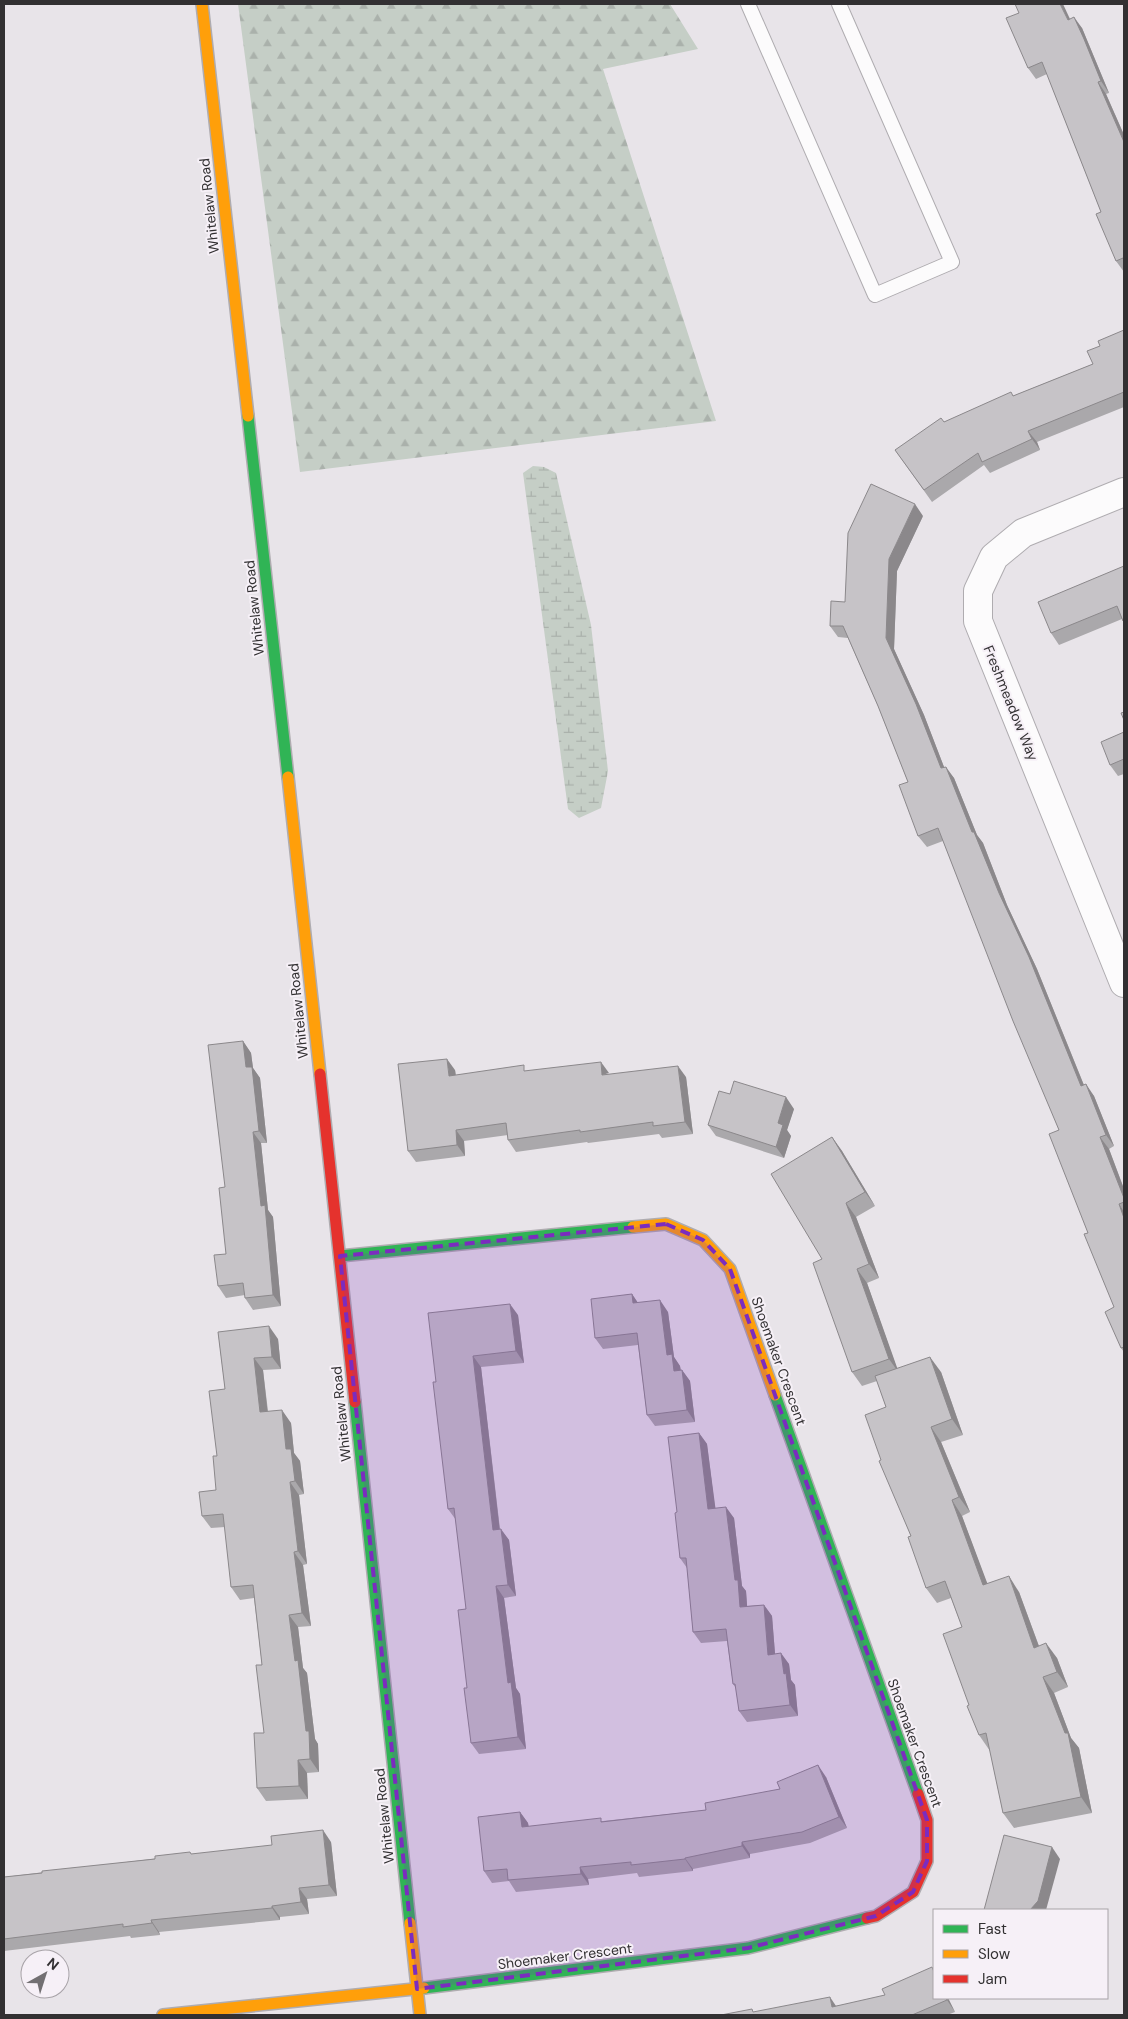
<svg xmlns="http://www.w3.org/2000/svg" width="1128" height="2019" font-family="'DM Sans',sans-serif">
	<defs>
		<pattern id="forest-firs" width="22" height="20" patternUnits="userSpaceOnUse" patternTransform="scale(1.25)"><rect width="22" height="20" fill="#c5cec6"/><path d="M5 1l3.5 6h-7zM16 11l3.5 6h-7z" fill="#aab1ab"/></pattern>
		<pattern id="wetland-marsh" width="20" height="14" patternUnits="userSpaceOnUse" patternTransform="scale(1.25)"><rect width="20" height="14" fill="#c5cec6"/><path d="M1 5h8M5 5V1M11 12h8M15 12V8" fill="none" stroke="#aab1ab"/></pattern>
	</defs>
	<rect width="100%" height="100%" fill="#e8e4e9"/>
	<polygon fill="url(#forest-firs)" points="238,4 670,4 698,49 603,69 716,421 300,472"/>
	<polygon fill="url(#wetland-marsh)" points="533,466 544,467 556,473 591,625 608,771 601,808 579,818 568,809 523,473"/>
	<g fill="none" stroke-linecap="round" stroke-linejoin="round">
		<g stroke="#afacb0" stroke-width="16">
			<polyline id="lane" points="748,4 875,295 952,262 839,4"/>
		</g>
		<g stroke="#afacb0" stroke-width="30">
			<polyline id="street" points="1124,492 1023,533 994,557 978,591 978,621 1124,983"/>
		</g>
		<g stroke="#afacb0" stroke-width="14">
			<g id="fast">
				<polyline points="248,416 288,777"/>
				<polyline points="340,1256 633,1227"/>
				<polyline points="775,1395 918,1794"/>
				<polyline points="355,1402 410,1923"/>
				<polyline points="424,1988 748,1948 867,1918"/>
			</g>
		</g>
		<g stroke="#afacb0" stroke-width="14">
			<g id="slow">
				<polyline points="202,4 248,416"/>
				<polyline points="288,777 320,1074"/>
				<polyline points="633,1227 666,1224 703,1240 730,1269 775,1395"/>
				<polyline points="410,1923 420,2015"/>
				<polyline points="163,2015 424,1988"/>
			</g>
		</g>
		<g stroke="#afacb0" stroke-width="14">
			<g id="jam">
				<polyline points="320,1074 355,1402"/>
				<polyline points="867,1918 876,1916 913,1892 927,1861 927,1820 918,1794"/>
			</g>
		</g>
		<use href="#lane" stroke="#fcfbfc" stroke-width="14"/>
		<use href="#street" stroke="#fcfbfc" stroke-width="28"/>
		<use href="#fast" stroke="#30b455" stroke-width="11"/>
		<use href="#slow" stroke="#ff9f0a" stroke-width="11"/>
		<use href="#jam" stroke="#e5322d" stroke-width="11"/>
	</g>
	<g fill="#aaa8ab">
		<polygon points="1019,13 1070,19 1082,28 1109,93 1106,94 1124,135 1124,272 1116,261 1101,212 1047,74 1036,79 1028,68"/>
		<polygon points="1124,330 1124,407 1037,442 1040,450 990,473 984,465 932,502 895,450 944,422 1013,396 1093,364 1100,346"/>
		<polygon points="923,516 897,571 894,649 924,715 944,767 954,778 977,835 983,843 1007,905 1037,969 1084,1085 1094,1096 1114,1146 1109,1149 1124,1189 1124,1352 1121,1348 1114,1307 1088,1233 1059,1130 943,841 927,847 918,836 908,782 878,706 848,638 838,637 830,626 845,602"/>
		<polygon points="1124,566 1124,623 1122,619 1059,645 1051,633"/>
		<polygon points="1124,732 1124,774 1118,776 1110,765"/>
		<polygon points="243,1041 251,1053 253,1068 260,1078 267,1143 261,1143 268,1210 273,1217 281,1306 253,1310 245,1298 245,1295 226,1298 218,1286 226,1254 225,1187"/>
		<polygon points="455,1070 456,1075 528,1071 686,1077 693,1134 662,1138 659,1134 588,1143 587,1142 516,1152 508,1140 508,1135 464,1141 465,1156 416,1162 408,1151"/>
		<polygon points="730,1094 794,1109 787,1130 791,1136 784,1158 716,1136 708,1125"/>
		<polygon points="832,1137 842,1151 875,1206 856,1217 879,1278 867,1283 897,1369 941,1372 963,1435 941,1442 970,1512 962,1516 987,1584 1019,1592 1039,1646 1057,1658 1068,1687 1054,1693 1071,1738 1079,1748 1092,1813 1014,1828 1003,1813 990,1751 979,1735 969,1705 962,1627 951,1598 937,1603 926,1588 911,1536 881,1460 886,1407 877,1381 862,1386 852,1372"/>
		<polygon points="632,1294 638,1303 668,1312 674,1357 680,1366 681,1370 682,1370 690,1381 695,1422 655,1426 647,1415 638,1345 603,1349 595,1338"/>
		<polygon points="518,1315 524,1363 481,1367 500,1529 509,1540 516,1596 504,1598 516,1688 520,1694 526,1749 479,1754 471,1743 467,1688 466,1609 456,1520 448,1509 436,1382"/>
		<polygon points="218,1332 278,1339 281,1369 263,1370 268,1411 291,1423 294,1453 300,1461 304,1494 299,1495 307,1564 303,1565 311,1626 298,1627 303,1668 307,1673 315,1739 318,1744 319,1772 307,1773 308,1799 266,1801 257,1788 264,1733 262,1665 254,1598 240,1600 231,1587 225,1527 211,1528 202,1516 216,1490 217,1456 225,1389"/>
		<polygon points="699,1433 707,1444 715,1508 734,1518 742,1586 746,1591 747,1606 764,1605 772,1616 775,1654 789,1664 791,1680 795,1685 798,1716 747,1722 739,1711 736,1688 733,1684 727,1641 701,1643 693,1632 687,1568 680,1558 677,1512"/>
		<polygon points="826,1777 847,1828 810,1843 750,1854 750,1858 693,1869 693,1871 639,1877 637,1873 588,1879 589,1885 516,1892 509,1881 492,1883 484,1871 520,1812 528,1823 529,1827 603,1821 706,1810 780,1789"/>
		<polygon points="331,1842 337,1896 307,1899 309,1914 280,1917 280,1920 159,1932 160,1935 131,1938 130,1936 4,1951 4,1877 192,1854"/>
		<polygon points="934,1998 948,1998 955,2012 947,2015 721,2015"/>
	</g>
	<g fill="#8b888b">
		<polygon points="1060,4 1063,4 1076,32 1068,20"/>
		<polygon points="1074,17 1082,28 1109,93 1101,81"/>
		<polygon points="1098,82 1106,94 1124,135 1124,142"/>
		<polygon points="1028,431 1037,442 1040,450 1032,439"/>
		<polygon points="915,504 923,516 897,571 894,649 924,715 949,780 941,768 886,638 889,559"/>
		<polygon points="946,767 954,778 977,835 983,843 1007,905 1037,969 1089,1098 1081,1086 999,893 972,832"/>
		<polygon points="243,1041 251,1053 253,1068 260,1078 267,1143 259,1131 246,1067"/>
		<polygon points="447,1059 455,1070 457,1088 449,1076"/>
		<polygon points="601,1062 609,1073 602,1075"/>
		<polygon points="678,1066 686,1077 693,1134 685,1122"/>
		<polygon points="1086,1084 1094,1096 1114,1146 1106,1135"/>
		<polygon points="786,1097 794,1109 787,1130 791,1136 784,1158 776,1147 778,1123"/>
		<polygon points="456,1130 464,1141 465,1156 457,1145"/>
		<polygon points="253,1132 261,1143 268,1210 273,1217 281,1306 273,1295 261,1206"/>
		<polygon points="832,1137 842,1151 875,1206 865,1192"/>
		<polygon points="1100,1137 1109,1149 1124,1189 1124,1198"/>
		<polygon points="846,1203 856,1217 879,1278 869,1264"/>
		<polygon points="1119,1204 1124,1212 1124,1218"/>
		<polygon points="857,1269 867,1283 899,1373 889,1359"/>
		<polygon points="632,1294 640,1306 633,1303"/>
		<polygon points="660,1300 668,1312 674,1357 680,1366 682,1382 674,1371 667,1355"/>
		<polygon points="510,1304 518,1315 524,1363 516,1351"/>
		<polygon points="269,1326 278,1339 281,1369 272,1357"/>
		<polygon points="473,1356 481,1367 501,1541 493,1530"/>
		<polygon points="930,1357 941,1372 963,1435 952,1419"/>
		<polygon points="254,1358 263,1370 269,1425 260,1412"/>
		<polygon points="682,1370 690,1381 695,1422 687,1410"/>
		<polygon points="282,1410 291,1423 294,1453 300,1461 304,1494 295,1481 286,1449"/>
		<polygon points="931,1427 941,1442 970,1512 959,1497"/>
		<polygon points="699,1433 707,1444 717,1520 708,1509"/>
		<polygon points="290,1482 299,1495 307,1564 298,1551"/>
		<polygon points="952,1500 962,1516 994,1601 983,1585"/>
		<polygon points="726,1507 734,1518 742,1586 746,1591 748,1618 740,1607 735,1580"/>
		<polygon points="501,1529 509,1540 516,1596 508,1585"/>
		<polygon points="294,1552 303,1565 311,1626 302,1613"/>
		<polygon points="1009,1576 1019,1592 1045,1663 1034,1648"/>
		<polygon points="496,1586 504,1598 516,1688 520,1694 526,1749 518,1737 508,1683"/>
		<polygon points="764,1605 772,1616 776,1666 768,1655"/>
		<polygon points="289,1615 298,1627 303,1668 307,1673 315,1739 318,1744 319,1772 310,1759 295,1661"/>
		<polygon points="1046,1643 1057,1658 1068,1687 1057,1672"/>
		<polygon points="781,1653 789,1664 791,1680 795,1685 798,1716 790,1705 784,1674"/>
		<polygon points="1043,1677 1054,1693 1071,1738 1079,1748 1092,1813 1081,1797 1065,1733"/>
		<polygon points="298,1760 307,1773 308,1799 299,1786"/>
		<polygon points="818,1765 826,1777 847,1828 839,1817"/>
		<polygon points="520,1812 528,1823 530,1839 522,1827"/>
		<polygon points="323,1830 331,1842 337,1896 329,1885"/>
		<polygon points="742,1842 750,1854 750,1858 742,1846"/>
		<polygon points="1052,1847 1060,1859 1046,1910 1030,1910"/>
		<polygon points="685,1858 693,1869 693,1871 685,1859"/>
		<polygon points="580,1867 588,1879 589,1885 581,1874"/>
		<polygon points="299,1888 307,1899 309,1914 301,1902"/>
		<polygon points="272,1906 280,1917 280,1920 272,1908"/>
		<polygon points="151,1920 159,1932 160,1935 152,1923"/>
		<polygon points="830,1997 838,2009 832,2007"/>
		<polygon points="945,1998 948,1998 955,2012 947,2000"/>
	</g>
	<g fill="#c6c3c7" stroke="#8b888b">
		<polygon points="1015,4 1060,4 1068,20 1074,17 1084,39 1101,81 1098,82 1124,142 1124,261 1123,258 1116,261 1096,214 1101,212 1042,62 1028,68 1006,18 1019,13"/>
		<polygon points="1124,330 1124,392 1028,431 1032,439 982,462 978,453 924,490 895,450 941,418 944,422 1011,392 1013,396 1093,364 1087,351 1100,346 1098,341"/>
		<polygon points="871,484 915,504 889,559 886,638 916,704 941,768 946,767 972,832 974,832 999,893 1029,957 1081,1086 1086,1084 1106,1135 1100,1137 1124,1198 1124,1202 1119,1204 1124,1218 1124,1348 1124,1347 1121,1348 1105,1312 1114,1307 1084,1234 1088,1233 1049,1134 1059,1130 1013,1021 938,828 918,836 899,785 908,782 878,706 843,626 830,626 831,601 845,602 848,533"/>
		<polygon points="1124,566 1124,620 1123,621 1117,606 1051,633 1038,602"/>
		<polygon points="1124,712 1124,720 1121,713"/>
		<polygon points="1124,732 1124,759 1110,765 1101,742"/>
		<polygon points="243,1041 246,1067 252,1067 259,1131 253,1132 261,1206 265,1205 273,1295 245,1298 243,1283 218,1286 214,1255 226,1254 219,1188 225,1187 208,1045"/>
		<polygon points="447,1059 449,1076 524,1065 524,1071 601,1062 602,1075 678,1066 685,1122 653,1126 653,1122 580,1132 580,1130 508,1140 506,1123 456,1130 457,1145 408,1151 398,1064"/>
		<polygon points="734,1081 786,1097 778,1123 783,1125 776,1147 708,1125 719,1091 730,1094"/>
		<polygon points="832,1137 865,1192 846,1203 869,1264 857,1269 889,1359 852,1372 813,1263 822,1259 771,1174"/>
		<polygon points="632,1294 633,1303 660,1300 667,1355 672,1354 674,1371 682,1370 687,1410 647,1415 637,1333 595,1338 591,1299"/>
		<polygon points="510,1304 516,1351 473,1356 493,1530 501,1529 508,1585 496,1586 508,1683 511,1682 518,1737 471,1743 464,1688 467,1688 458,1610 466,1609 454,1508 448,1509 433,1382 436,1382 428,1313"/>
		<polygon points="269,1326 272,1357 254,1358 260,1412 282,1410 286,1449 291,1449 295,1481 290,1482 298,1551 294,1552 302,1613 289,1615 295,1661 298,1660 306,1731 309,1731 310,1759 298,1760 299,1786 257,1788 254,1733 264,1733 256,1665 262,1665 253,1585 231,1587 223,1514 202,1516 199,1492 216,1490 213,1456 217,1456 209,1391 225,1389 218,1332"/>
		<polygon points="930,1357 952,1419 931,1427 959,1497 952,1500 983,1585 1009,1576 1034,1648 1046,1643 1057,1672 1043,1677 1065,1733 1068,1733 1081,1797 1003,1813 986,1733 979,1735 967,1706 969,1705 943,1634 962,1627 945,1581 926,1588 908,1537 911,1536 879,1461 881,1460 865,1415 886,1407 875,1376"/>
		<polygon points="699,1433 708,1509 726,1507 735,1580 738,1580 740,1607 764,1605 768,1655 781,1653 784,1674 786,1673 790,1705 739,1711 735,1684 733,1684 726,1629 693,1632 686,1558 680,1558 675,1513 677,1512 668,1437"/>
		<polygon points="818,1765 839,1817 802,1832 742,1842 742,1846 685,1858 685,1859 631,1865 631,1862 580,1867 581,1874 508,1880 507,1869 484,1871 478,1817 520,1812 522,1827 601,1818 601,1822 706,1810 705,1803 780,1789 777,1782"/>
		<polygon points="323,1830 329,1885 299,1888 301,1902 272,1906 272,1908 151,1920 152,1923 123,1927 123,1924 4,1939 4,1877 42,1873 42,1871 155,1859 155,1856 190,1852 191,1854 272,1845 271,1836"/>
		<polygon points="1004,1835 1052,1847 1038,1901 1030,1910 984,1910"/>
		<polygon points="932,1967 934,1972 934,1998 945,1998 947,2000 912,2015 721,2015 752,2009 753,2012 830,1997 832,2007 885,1995 882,1989"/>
	</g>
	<path fill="#7b2cbf" fill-opacity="0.2" stroke="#7b2cbf" stroke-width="4" stroke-dasharray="10 6" stroke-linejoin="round" d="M666 1224 703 1240 730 1269 927 1820V1861L913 1892 876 1916 748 1948 417 1989 340 1256Z"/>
	<g text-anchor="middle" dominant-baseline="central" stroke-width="4" stroke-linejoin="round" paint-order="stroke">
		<g font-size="14" fill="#323032" stroke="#f6f0f7">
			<text transform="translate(209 206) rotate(-96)">Whitelaw Road</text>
			<text transform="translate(254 608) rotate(-96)">Whitelaw Road</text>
			<text transform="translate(1011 703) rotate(68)">Freshmeadow Way</text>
			<text transform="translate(298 1011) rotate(-96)">Whitelaw Road</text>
			<text transform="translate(779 1361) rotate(70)">Shoemaker Crescent</text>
			<text transform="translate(341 1414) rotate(-96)">Whitelaw Road</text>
			<text transform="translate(915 1743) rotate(70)">Shoemaker Crescent</text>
			<text transform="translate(384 1816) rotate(-96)">Whitelaw Road</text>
			<text transform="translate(565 1956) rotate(-7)">Shoemaker Crescent</text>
		</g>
	</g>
	<rect width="1128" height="2019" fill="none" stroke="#323032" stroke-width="10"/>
	<rect x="933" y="1909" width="175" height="90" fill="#f6f0f7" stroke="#a8a3a8"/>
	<rect x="943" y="1925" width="25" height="8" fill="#30b455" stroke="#a8a3a8"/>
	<text x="978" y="1934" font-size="15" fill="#323032">Fast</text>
	<rect x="943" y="1950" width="25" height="8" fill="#ff9f0a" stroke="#a8a3a8"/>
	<text x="978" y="1959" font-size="15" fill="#323032">Slow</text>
	<rect x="943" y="1975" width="25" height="8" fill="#e5322d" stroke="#a8a3a8"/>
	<text x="978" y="1984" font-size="15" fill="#323032">Jam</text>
	<g transform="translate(45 1974) rotate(39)"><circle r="24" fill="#f6f0f7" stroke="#a8a3a8"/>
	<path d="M0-4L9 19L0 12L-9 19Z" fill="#726f72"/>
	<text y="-8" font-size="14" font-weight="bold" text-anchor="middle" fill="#323032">N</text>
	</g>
</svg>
